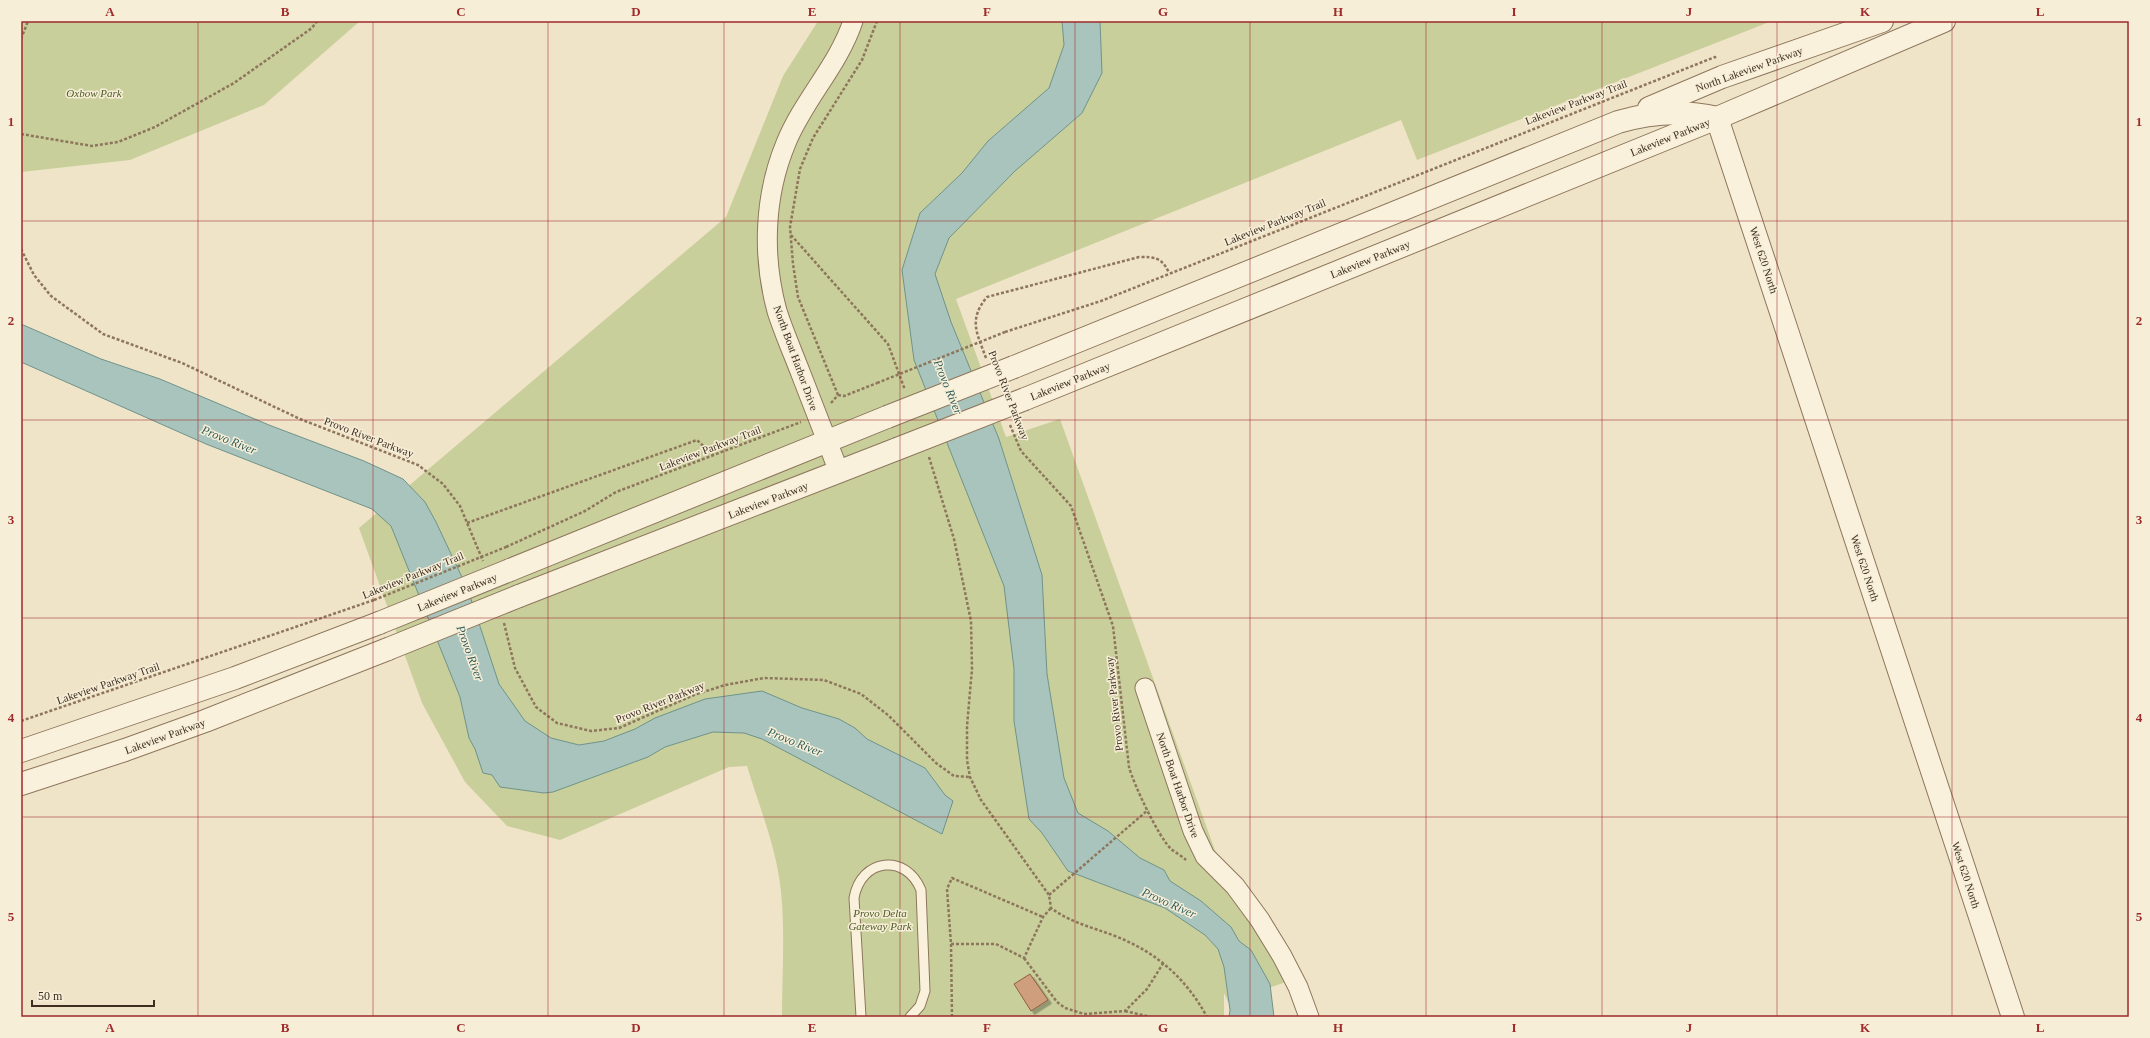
<svg xmlns="http://www.w3.org/2000/svg" width="2150" height="1038" font-family="Georgia,serif">
	<defs>
		<filter id="shadow"><feDropShadow dx="3.5" dy="3.5" stdDeviation="0" flood-color="#0004"/></filter>
	</defs>
	<rect width="100%" height="100%" fill="#f0e4c8"/>
	<g fill="#c9cf9b">
		<polygon points="21,21 360,21 264,105 130,160 21,172"/>
		<path d="M818 21H1772L1417 160 1401 120 956 299 1006 437 1060 419 1231 895 1254 921 1289 981 1228 1002 1224 993V1017H782C782 974 786 919 779 877 773 839 758 803 747 766L729 767 560 840 507 826 465 782 422 703 359 528 726 217 783 76Z"/>
	</g>
	<g fill="#a9c4bc" stroke="#6f938a">
		<polygon points="1062,21 1100,21 1102,73 1082,113 1015,171 949,238 935,274 951,322 999,439 1042,575 1047,674 1064,778 1078,813 1108,831 1140,858 1164,870 1170,881 1201,901 1231,927 1239,941 1251,950 1270,984 1274,1017 1229,1017 1230,1010 1224,967 1218,949 1205,935 1165,908 1068,871 1042,833 1029,819 1014,721 1014,669 1004,586 914,360 902,270 920,213 962,173 988,141 1049,88 1064,45"/>
		<polygon points="21,324 101,359 160,379 269,425 364,461 403,479 425,502 436,522 468,590 499,684 525,721 551,738 579,745 604,741 635,729 655,718 705,699 762,691 802,708 839,719 855,728 867,739 925,768 945,795 953,801 942,834 762,739 744,733 713,732 665,747 648,757 553,792 544,793 500,787 492,775 483,773 475,749 469,738 460,697 391,526 372,509 206,444 21,362"/>
	</g>
	<polygon fill="#cf9f7d" stroke="#8d5f41" filter="url(#shadow)" points="1030,974 1048,1000 1031,1011 1014,984"/>
	<g fill="none" stroke-linecap="round" stroke-linejoin="round">
		<g stroke="#8d765c" stroke-width="11">
			<path id="service" d="M861 1017 854 898C861 858 906 853 921 890L925 991 920 1006 910 1017"/>
		</g>
		<g stroke="#8d765c" stroke-width="21">
			<g id="minor">
				<path d="M839 472C826 439 814 407 801 374 793 353 784 333 777 311 762 256 764 196 786 143 804 99 838 66 853 21"/>
				<polyline points="1145,688 1193,831 1205,856 1235,886 1260,920 1282,956 1298,987 1309,1017"/>
			</g>
		</g>
		<g stroke="#8d765c" stroke-width="24">
			<g id="tertiary">
				<polyline points="1649,108 1722,77 1882,21"/>
				<polyline points="1717,118 2013,1017"/>
				<path d="M1014 367 1618 122C1652 112 1683 110 1717 118"/>
				<polyline points="1025,399 1717,118 1944,21"/>
				<polyline points="510,570 887,417"/>
				<polyline points="519,596 897,449"/>
				<polyline points="21,751 235,678 379,623"/>
				<polyline points="21,784 125,750 205,721 388,649"/>
			</g>
		</g>
		<g stroke="#8d765c" stroke-width="2.5" stroke-dasharray="3 2" stroke-linecap="butt">
			<polyline points="21,39 28,21"/>
			<polyline points="21,134 92,146 118,142 155,127 234,83 312,28 317,21"/>
			<polyline points="791,235 888,344 905,390"/>
			<polyline points="21,249 34,275 51,296 103,334 182,363 300,419 418,465 443,484 460,506 483,561"/>
			<polyline points="1005,332 1101,301 1715,57 1716,60"/>
			<path d="M986 358C977 333 968 320 987 297L1139 257C1154 257 1162 257 1169 273"/>
			<polyline points="838,395 798,297 793,264 790,227 800,169 813,138 862,60 877,21"/>
			<polyline points="838,395 844,396 877,383"/>
			<polyline points="831,403 838,395"/>
			<path d="M1010 425 1021 451 1071 506 1113 626 1129 767C1134 785 1158 836 1171 849 1176 853 1182 856 1186 860"/>
			<path d="M929 457 954 539 971 621 972 669 967 726V760L970 777 981 800 1049 895 1051 908C1071 923 1092 927 1115 936 1156 952 1186 978 1207 1017"/>
			<polyline points="467,523 697,440 713,455"/>
			<polyline points="506,547 585,511 616,492 801,422"/>
			<polyline points="504,623 515,668 536,707 557,723 591,731 619,728 694,695 725,685 764,678 824,680 861,694 888,715 936,763 954,776 970,777"/>
			<polyline points="21,721 374,600"/>
			<polyline points="1049,895 1148,810"/>
			<polyline points="951,944 996,944 1024,958 1043,917 1051,908"/>
			<polyline points="1024,958 1057,1002 1065,1008 1084,1014 1125,1011 1147,989 1164,962"/>
			<polyline points="1125,1011 1151,1017"/>
			<polyline points="952,1017 951,944 947,889 952,878 1043,917"/>
		</g>
		<use href="#service" stroke="#faf1dc" stroke-width="9"/>
		<use href="#minor" stroke="#faf1dc" stroke-width="19"/>
		<use href="#tertiary" stroke="#faf1dc" stroke-width="22"/>
		<g stroke="#8d765c" stroke-width="24" stroke-linecap="butt">
			<g id="tertiary-bridge">
				<polyline points="887,417 1014,367"/>
				<polyline points="897,449 1025,399"/>
				<polyline points="379,623 510,570"/>
				<polyline points="388,649 519,596"/>
			</g>
		</g>
		<g stroke="#8d765c" stroke-width="2.5" stroke-dasharray="3 2" stroke-linecap="butt">
			<polyline points="877,383 1005,332"/>
			<polyline points="374,600 506,547"/>
		</g>
		<use href="#tertiary-bridge" stroke="#faf1dc" stroke-width="22"/>
	</g>
	<path fill="none" stroke="#9e2a2b" stroke-width="1" stroke-opacity="0.55" d="M198 21V1017M373 21V1017M548 21V1017M724 21V1017M900 21V1017M1075 21V1017M1250 21V1017M1426 21V1017M1602 21V1017M1777 21V1017M1952 21V1017M21 221H2129M21 420H2129M21 618H2129M21 817H2129"/>
	<g text-anchor="middle" dominant-baseline="central" stroke-width="3" stroke-linejoin="round" paint-order="stroke">
		<g font-size="11" fill="#3d2e20" stroke="#f7eed8">
			<text transform="translate(1749 69) rotate(-20)">North Lakeview Parkway</text>
			<text transform="translate(1576 102) rotate(-21)">Lakeview Parkway Trail</text>
			<text transform="translate(1670 137) rotate(-22)">Lakeview Parkway</text>
			<text transform="translate(1275 222) rotate(-22)">Lakeview Parkway Trail</text>
			<text transform="translate(1370 259) rotate(-22)">Lakeview Parkway</text>
			<text transform="translate(1764 260) rotate(72)">West 620 North</text>
			<text transform="translate(796 358) rotate(70)">North Boat Harbor Drive</text>
			<text transform="translate(1070 381) rotate(-22)">Lakeview Parkway</text>
			<text transform="translate(1009 395) rotate(69)">Provo River Parkway</text>
			<text transform="translate(369 437) rotate(21)">Provo River Parkway</text>
			<text transform="translate(710 448) rotate(-21)">Lakeview Parkway Trail</text>
			<text transform="translate(768 500) rotate(-21)">Lakeview Parkway</text>
			<text transform="translate(1865 568) rotate(72)">West 620 North</text>
			<text transform="translate(413 575) rotate(-22)">Lakeview Parkway Trail</text>
			<text transform="translate(457 592) rotate(-22)">Lakeview Parkway</text>
			<text transform="translate(108 683) rotate(-19)">Lakeview Parkway Trail</text>
			<text transform="translate(660 702) rotate(-22)">Provo River Parkway</text>
			<text transform="translate(1114 704) rotate(-96)">Provo River Parkway</text>
			<text transform="translate(165 736) rotate(-20)">Lakeview Parkway</text>
			<text transform="translate(1178 785) rotate(71)">North Boat Harbor Drive</text>
			<text transform="translate(1966 875) rotate(72)">West 620 North</text>
		</g>
		<g font-size="11" font-style="italic" fill="#4d5a26" stroke="#f7eed8">
			<text x="94" y="93">Oxbow Park</text>
			<text x="880" y="913">Provo Delta<tspan x="880" dy="13">Gateway Park</tspan></text>
		</g>
		<g font-size="12" font-style="italic" fill="#2f5d5a" stroke="#f7eed8">
			<text transform="translate(948 387) rotate(68)">Provo River</text>
			<text transform="translate(229 440) rotate(22)">Provo River</text>
			<text transform="translate(470 653) rotate(70)">Provo River</text>
			<text transform="translate(795 742) rotate(22)">Provo River</text>
			<text transform="translate(1169 903) rotate(24)">Provo River</text>
		</g>
	</g>
	<rect width="2150" height="1038" fill="none" stroke="#f7eed8" stroke-width="44"/>
	<path d="M32 1000v6h122v-6" fill="none" stroke="#3d2e20" stroke-width="2"/>
	<text x="38" y="1000" font-size="12" fill="#3d2e20" stroke="#f7eed8" stroke-width="3" paint-order="stroke">50 m</text>
	<rect x="22" y="22" width="2106" height="994" fill="none" stroke="#9e2a2b" stroke-width="1.5"/>
	<g font-size="13" text-anchor="middle" font-weight="bold" fill="#9e2a2b">
		<text x="110" y="16">A</text>
		<text x="285" y="16">B</text>
		<text x="461" y="16">C</text>
		<text x="636" y="16">D</text>
		<text x="812" y="16">E</text>
		<text x="987" y="16">F</text>
		<text x="1163" y="16">G</text>
		<text x="1338" y="16">H</text>
		<text x="1514" y="16">I</text>
		<text x="1689" y="16">J</text>
		<text x="1865" y="16">K</text>
		<text x="2040" y="16">L</text>
		<text x="11" y="126">1</text>
		<text x="2139" y="126">1</text>
		<text x="11" y="325">2</text>
		<text x="2139" y="325">2</text>
		<text x="11" y="524">3</text>
		<text x="2139" y="524">3</text>
		<text x="11" y="722">4</text>
		<text x="2139" y="722">4</text>
		<text x="11" y="921">5</text>
		<text x="2139" y="921">5</text>
		<text x="110" y="1032">A</text>
		<text x="285" y="1032">B</text>
		<text x="461" y="1032">C</text>
		<text x="636" y="1032">D</text>
		<text x="812" y="1032">E</text>
		<text x="987" y="1032">F</text>
		<text x="1163" y="1032">G</text>
		<text x="1338" y="1032">H</text>
		<text x="1514" y="1032">I</text>
		<text x="1689" y="1032">J</text>
		<text x="1865" y="1032">K</text>
		<text x="2040" y="1032">L</text>
	</g>
</svg>
